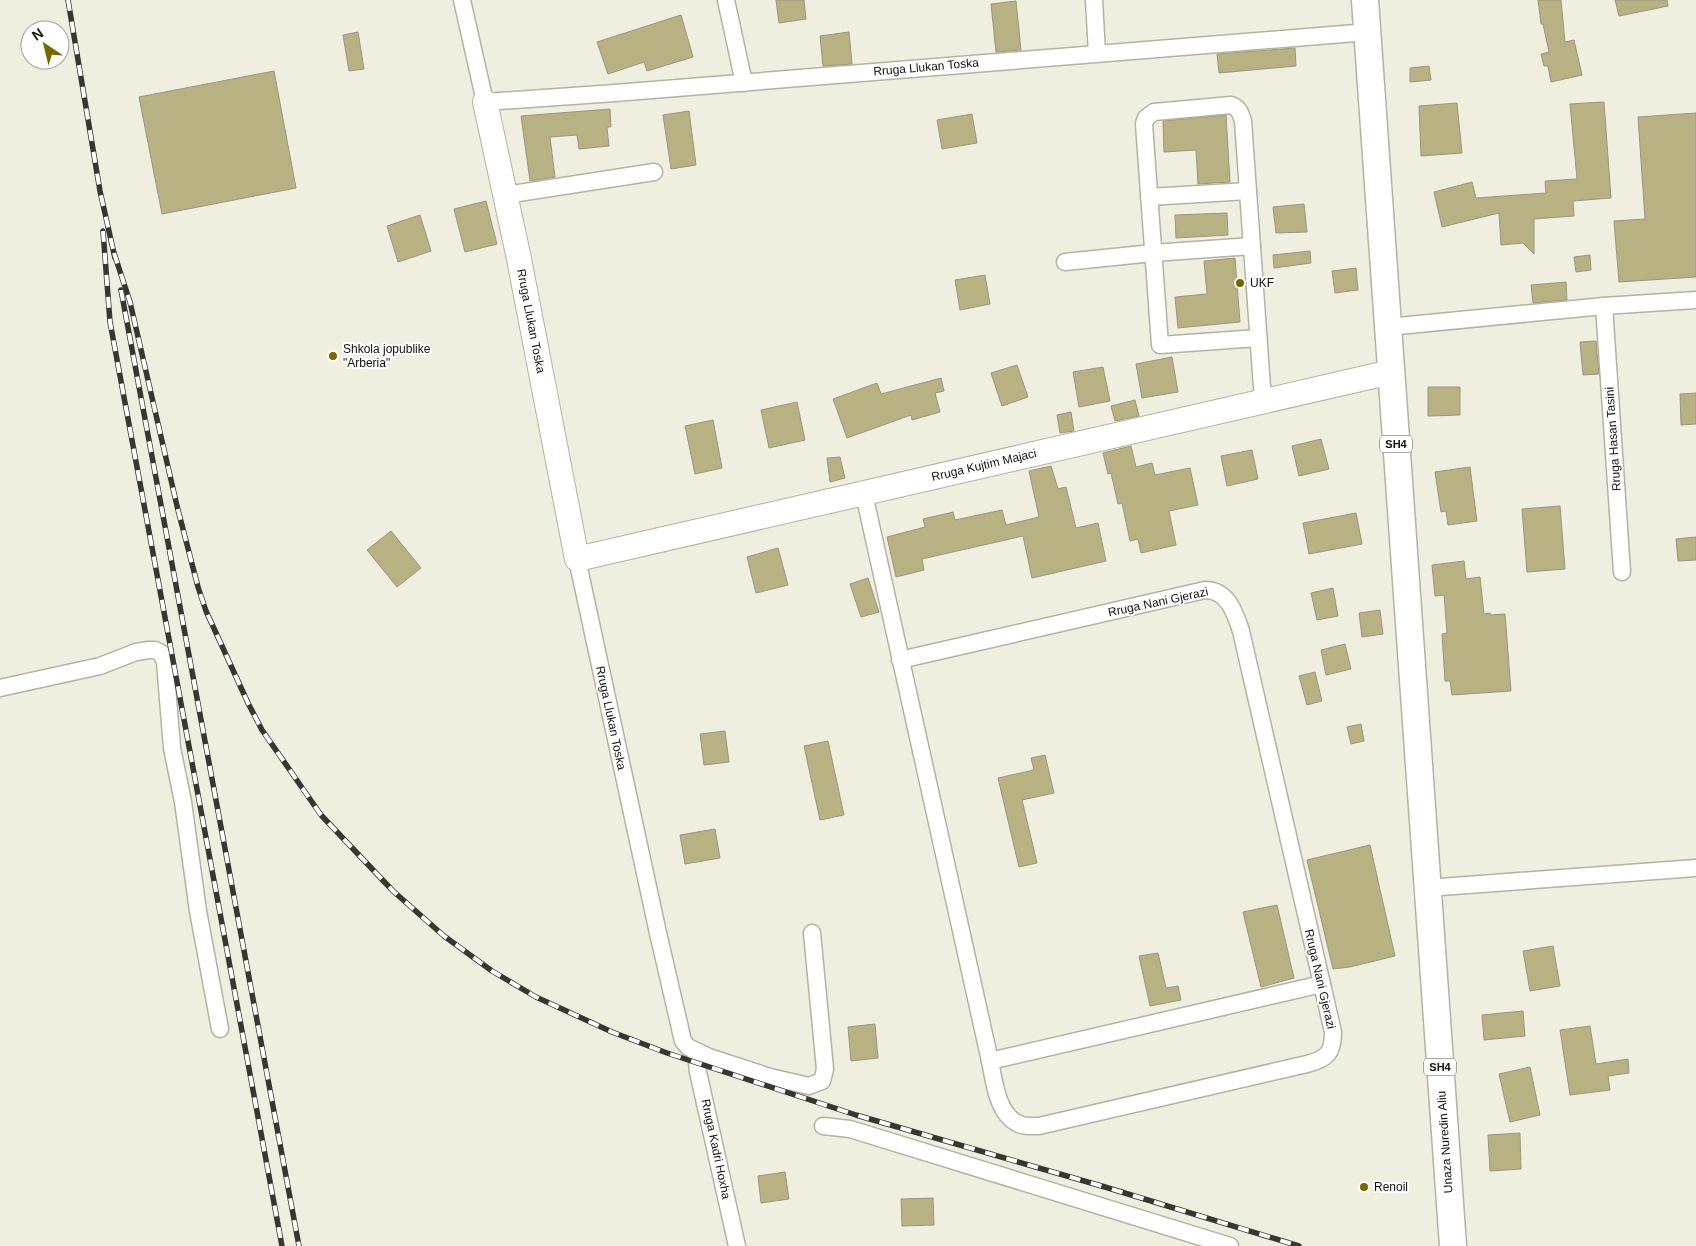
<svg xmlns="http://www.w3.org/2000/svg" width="1696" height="1246" font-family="Helvetica,sans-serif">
	<rect width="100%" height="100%" fill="#f0eede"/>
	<g fill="#b8b182" stroke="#989687">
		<polygon points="776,0 804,0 806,19 779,23"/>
		<polygon points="1538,0 1561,0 1565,42 1574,40 1582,75 1551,82 1548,66 1544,66 1541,54 1549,52 1543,24 1541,24"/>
		<polygon points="1615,0 1667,0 1668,6 1619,16"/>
		<polygon points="1016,1 1021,50 996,52 991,4"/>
		<polygon points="681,15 693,57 647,71 644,62 608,74 597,42"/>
		<polygon points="358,32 364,69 349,71 343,35"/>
		<polygon points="849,32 852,64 823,66 820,36"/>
		<polygon points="1295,48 1296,66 1219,73 1217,54"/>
		<polygon points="1429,66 1431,80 1410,82 1410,68"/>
		<polygon points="274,71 296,188 162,214 139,97"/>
		<polygon points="1604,102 1611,198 1573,201 1574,216 1534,219 1534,254 1523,243 1501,245 1499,213 1442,227 1434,192 1472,182 1476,198 1546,193 1545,181 1577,179 1570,104"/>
		<polygon points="1457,103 1462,153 1421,156 1419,106"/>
		<polygon points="610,109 611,127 607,127 609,146 579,149 577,135 550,137 555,177 530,181 521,116"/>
		<polygon points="689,111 696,165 671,169 663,115"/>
		<polygon points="1696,113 1696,277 1619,282 1614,221 1645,219 1638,117"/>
		<polygon points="972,114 977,143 942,149 937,120"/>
		<polygon points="1226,115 1230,182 1198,184 1196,150 1164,152 1163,121"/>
		<polygon points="486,201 497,244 465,252 454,209"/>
		<polygon points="1304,204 1307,232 1276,233 1273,207"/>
		<polygon points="1227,213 1228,235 1176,238 1175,215"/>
		<polygon points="420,215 431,251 398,262 387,226"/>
		<polygon points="1310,251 1311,263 1274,268 1273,255"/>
		<polygon points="1590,255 1591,270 1576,272 1574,257"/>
		<polygon points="1235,258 1240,322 1178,328 1175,297 1207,294 1204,261"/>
		<polygon points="1356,268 1358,290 1335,293 1332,271"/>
		<polygon points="985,275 990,304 960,310 955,280"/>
		<polygon points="1566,282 1567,300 1533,303 1531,285"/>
		<polygon points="1596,341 1599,374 1583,375 1580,342"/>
		<polygon points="1172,357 1178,392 1142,398 1136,364"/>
		<polygon points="1017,365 1028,397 1002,406 991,373"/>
		<polygon points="1103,367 1110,401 1079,407 1073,372"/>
		<polygon points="941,378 944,391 935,393 940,412 912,420 911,415 847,438 833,399 877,383 881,394"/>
		<polygon points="1428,387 1460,387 1460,415 1428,416"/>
		<polygon points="1696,393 1696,424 1681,425 1680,394"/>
		<polygon points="1135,400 1139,416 1115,421 1111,406"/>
		<polygon points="797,402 805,440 769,448 761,410"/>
		<polygon points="1071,412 1074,431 1060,433 1057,415"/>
		<polygon points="713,420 722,468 695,474 685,426"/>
		<polygon points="1321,439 1329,469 1299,476 1292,446"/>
		<polygon points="1131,446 1136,467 1152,463 1155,475 1190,468 1198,505 1169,511 1176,545 1141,553 1138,539 1130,541 1122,503 1118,504 1111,473 1108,474 1103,453"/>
		<polygon points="1252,450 1258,479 1227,486 1221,456"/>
		<polygon points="840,457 845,478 830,482 827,458"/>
		<polygon points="1051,466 1058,489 1066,487 1076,528 1098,523 1106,561 1032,578 1023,536 922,559 924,570 896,577 887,537 925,527 923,519 953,512 955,520 1002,510 1006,525 1039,517 1029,471"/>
		<polygon points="1470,467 1477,521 1448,525 1446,511 1441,512 1435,472"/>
		<polygon points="1560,506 1565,569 1527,572 1522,509"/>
		<polygon points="1356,513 1362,544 1309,554 1303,523"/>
		<polygon points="391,531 421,568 397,587 367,550"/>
		<polygon points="1696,537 1696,560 1678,561 1676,539"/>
		<polygon points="778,548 788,585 756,593 747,557"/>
		<polygon points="1464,561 1466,579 1480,577 1484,614 1490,613 1491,615 1505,614 1511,691 1452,695 1450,681 1445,681 1442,634 1447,633 1444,595 1435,596 1432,565"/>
		<polygon points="868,578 879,612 861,617 850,584"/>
		<polygon points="1333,588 1338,616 1317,620 1311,593"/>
		<polygon points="1380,610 1383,634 1362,637 1359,613"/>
		<polygon points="1345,644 1351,669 1326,675 1321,650"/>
		<polygon points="1315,672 1322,701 1307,705 1299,676"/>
		<polygon points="1361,724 1364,741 1351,744 1347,727"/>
		<polygon points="725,731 729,762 704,765 700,734"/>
		<polygon points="828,741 844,815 820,820 804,746"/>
		<polygon points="1045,755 1054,793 1022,800 1037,863 1019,867 998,778 1034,770 1031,758"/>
		<polygon points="715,829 720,858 685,864 680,835"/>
		<polygon points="1370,845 1395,956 1350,967 1333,969 1307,860"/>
		<polygon points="1277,905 1294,978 1261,987 1243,912"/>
		<polygon points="1553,946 1560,986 1530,991 1523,951"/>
		<polygon points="1158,953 1166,988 1178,986 1181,1000 1150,1006 1139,956"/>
		<polygon points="1523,1011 1525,1036 1484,1040 1482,1015"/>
		<polygon points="875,1024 878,1058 851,1061 848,1027"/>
		<polygon points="1590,1026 1596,1064 1628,1059 1629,1073 1608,1076 1610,1090 1570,1095 1560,1030"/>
		<polygon points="1530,1067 1540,1115 1510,1122 1499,1074"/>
		<polygon points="1520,1133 1521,1169 1490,1171 1488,1135"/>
		<polygon points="785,1172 789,1199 761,1203 758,1176"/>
		<polygon points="933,1198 934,1225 902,1226 901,1199"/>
	</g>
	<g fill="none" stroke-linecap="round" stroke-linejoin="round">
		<g stroke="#b5b2a3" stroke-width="19">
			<g id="street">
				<polyline points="462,0 485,102 615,93 1368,32"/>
				<polyline points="726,0 744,83"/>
				<polyline points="1094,0 1097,53"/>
				<polyline points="505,195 654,172"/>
				<polyline points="1149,197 1248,191"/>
				<polyline points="1065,262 1153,253 1252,246"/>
				<polyline points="1604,306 1622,572"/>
				<polyline points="1388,327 1604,306 1696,300"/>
				<path d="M1258 338 1160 345 1144 124 1146 118 1154 112 1231 105C1239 108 1240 112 1243 121L1263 401"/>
				<path d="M864 494 990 1061C994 1080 997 1115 1019 1124 1025 1127 1032 1126 1039 1126L1307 1064C1327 1059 1333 1053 1333 1032L1241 631C1235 613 1228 590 1205 590L900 660"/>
				<polyline points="577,559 658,933 683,1041 688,1047 709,1057 770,1077 809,1086 822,1081 825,1069 812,933"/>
				<polyline points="0,688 100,666 136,652 149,650 155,650 161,653 165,662 172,748 183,802 198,911 220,1029"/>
				<polyline points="1427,888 1696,868"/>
				<polyline points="696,1051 698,1072 737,1246"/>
				<polyline points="990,1061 1322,984"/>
				<polyline points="823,1126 850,1129 1230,1246"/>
			</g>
		</g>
		<g stroke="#b5b2a3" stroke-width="26">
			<polyline id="secondary" points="485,102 518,254 577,559 1391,372"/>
		</g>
		<g stroke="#b5b2a3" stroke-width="29">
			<polyline id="primary" points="1365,0 1453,1246"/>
		</g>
		<use href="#street" stroke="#fff" stroke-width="16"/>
		<use href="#secondary" stroke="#fff" stroke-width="24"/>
		<use href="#primary" stroke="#fff" stroke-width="26"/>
		<g stroke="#38362f" stroke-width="5.5">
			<g id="rail">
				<polyline points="68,0 100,191 115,258"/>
				<polyline points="103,231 110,322 282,1246"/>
				<polyline points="114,253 130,302 177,506 198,587 206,611 248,703 262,730 321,815 393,891 444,936 492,971 536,997 612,1032 667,1053 856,1115 1105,1187 1299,1246"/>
				<polyline points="121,290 299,1246"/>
			</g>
		</g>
		<use href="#rail" stroke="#fff" stroke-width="4" stroke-dasharray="11" stroke-linecap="butt"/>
	</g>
	<g fill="#756800" stroke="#fff" stroke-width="2">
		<circle cx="1240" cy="283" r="5"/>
		<circle cx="333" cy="356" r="5"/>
		<circle cx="1364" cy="1187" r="5"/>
	</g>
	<g text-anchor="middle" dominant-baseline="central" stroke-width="4" stroke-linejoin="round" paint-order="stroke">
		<g fill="#fff" stroke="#595854" stroke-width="1">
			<rect x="1380" y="435.5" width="32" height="17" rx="4"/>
			<rect x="1424" y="1058.5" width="32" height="17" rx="4"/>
		</g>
		<g font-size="11" font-weight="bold" fill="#12110b">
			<text x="1396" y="444">SH4</text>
			<text x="1440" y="1067">SH4</text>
		</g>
		<g font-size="12" fill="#12110b" stroke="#fff">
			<text transform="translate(926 67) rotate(-5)">Rruga Llukan Toska</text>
			<text transform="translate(531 321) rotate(79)">Rruga Llukan Toska</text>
			<text transform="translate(1613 439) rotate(-94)">Rruga Hasan Tasini</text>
			<text transform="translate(984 465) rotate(-13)">Rruga Kujtim Majaci</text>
			<text transform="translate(1158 602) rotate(-12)">Rruga Nani Gjerazi</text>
			<text transform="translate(611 718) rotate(78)">Rruga Llukan Toska</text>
			<text transform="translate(1320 979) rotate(77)">Rruga Nani Gjerazi</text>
			<text transform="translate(1445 1142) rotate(-94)">Unaza Nuredin Aliu</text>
			<text transform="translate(716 1149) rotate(78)">Rruga Kadri Hoxha</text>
		</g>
		<g font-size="12" fill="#12110b" stroke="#fff" text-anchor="start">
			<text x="1250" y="283">UKF</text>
			<text x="343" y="349">Shkola jopublike<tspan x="343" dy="14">"Arberia"</tspan></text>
			<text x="1374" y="1187">Renoil</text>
		</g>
	</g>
	<g transform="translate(45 45) rotate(325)"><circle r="24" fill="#ffffff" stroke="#a0a09d"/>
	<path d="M0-4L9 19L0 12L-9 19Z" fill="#756800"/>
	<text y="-8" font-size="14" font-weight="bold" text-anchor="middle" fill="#12110b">N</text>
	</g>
</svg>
